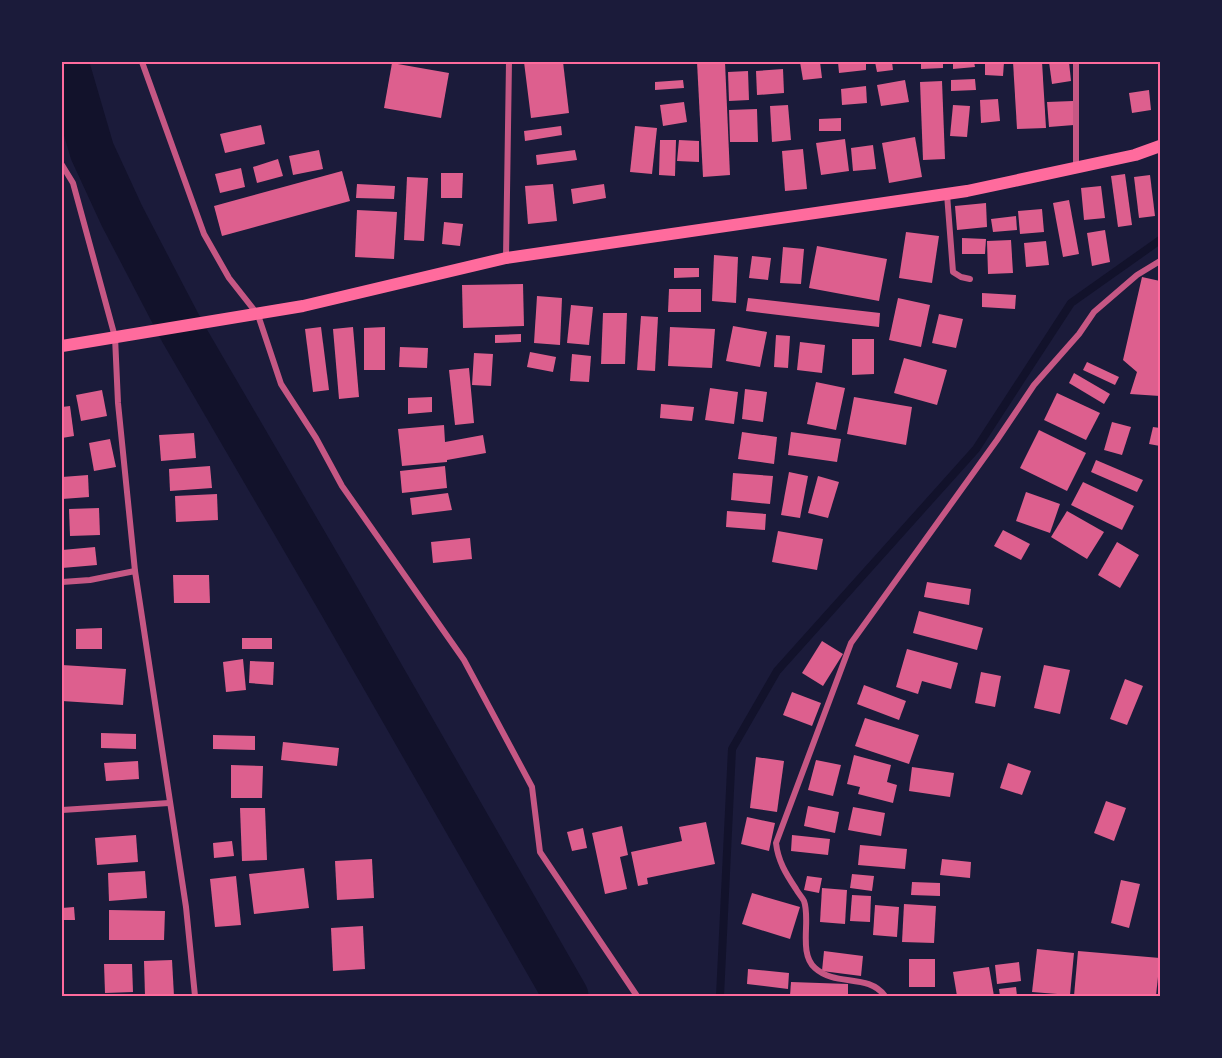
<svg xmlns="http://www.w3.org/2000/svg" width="1222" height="1058" font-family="Overpass,sans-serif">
	<rect width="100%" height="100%" fill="#1b1b3a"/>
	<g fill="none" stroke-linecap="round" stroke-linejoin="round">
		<polyline stroke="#12122b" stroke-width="8" points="720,996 732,749 777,671 976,449 1071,303 1160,240"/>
		<polyline stroke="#12122b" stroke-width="45" points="66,62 92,151 122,216 183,333 341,604 566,996"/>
	</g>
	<g fill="#dd5f8e">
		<polygon points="524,62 563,62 569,113 531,118"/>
		<polygon points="697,62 725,62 730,175 703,177"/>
		<polygon points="800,62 820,62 822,78 803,80"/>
		<polygon points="838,62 866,62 866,70 839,73"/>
		<polygon points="875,62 892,62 893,70 877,72"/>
		<polygon points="921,62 943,62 943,68 921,69"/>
		<polygon points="953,62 974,62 975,67 953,69"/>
		<polygon points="985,62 1004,62 1003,76 985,75"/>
		<polygon points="1013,62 1042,62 1046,128 1017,129"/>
		<polygon points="1049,62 1069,62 1071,81 1052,84"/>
		<polygon points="392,63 449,73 441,118 384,108"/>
		<polygon points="783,69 784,93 757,95 756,71"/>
		<polygon points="748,71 749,100 729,101 728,72"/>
		<polygon points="975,79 976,90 951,91 951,80"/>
		<polygon points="683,80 684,88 655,90 655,82"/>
		<polygon points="905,80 909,102 881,106 877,85"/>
		<polygon points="942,81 945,159 923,160 920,82"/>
		<polygon points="866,86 867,103 842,105 841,89"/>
		<polygon points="1149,90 1151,110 1132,113 1129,93"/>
		<polygon points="998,99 1000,121 981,123 980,100"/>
		<polygon points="1073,101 1074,125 1049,127 1047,102"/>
		<polygon points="684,102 687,122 663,126 660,105"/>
		<polygon points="788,105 791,140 772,142 770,106"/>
		<polygon points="953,105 970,106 967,137 950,136"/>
		<polygon points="757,109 758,142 730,142 729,110"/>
		<polygon points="841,118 841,131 819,131 819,119"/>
		<polygon points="261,125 265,144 225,153 220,134"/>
		<polygon points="561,126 562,135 525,141 524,131"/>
		<polygon points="635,126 657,128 652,174 630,172"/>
		<polygon points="915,137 922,177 889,183 882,143"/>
		<polygon points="845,139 849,171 821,175 816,143"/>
		<polygon points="660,140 676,140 675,176 659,175"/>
		<polygon points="679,140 699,141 699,162 677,161"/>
		<polygon points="873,145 876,169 853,171 851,148"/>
		<polygon points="803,149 807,189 785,191 782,151"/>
		<polygon points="319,150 323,169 293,175 289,156"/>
		<polygon points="575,150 577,160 537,165 536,155"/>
		<polygon points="278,159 283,176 257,183 253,167"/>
		<polygon points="241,168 245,187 220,193 215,174"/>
		<polygon points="342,171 350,201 222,236 214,206"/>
		<polygon points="441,173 463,173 462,198 441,198"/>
		<polygon points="1125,174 1132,225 1118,227 1111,176"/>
		<polygon points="1150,175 1155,216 1139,218 1134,177"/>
		<polygon points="407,177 428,178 424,241 404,240"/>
		<polygon points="357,184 395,186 394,199 356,198"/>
		<polygon points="553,184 557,221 528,224 525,186"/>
		<polygon points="604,184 606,198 573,204 571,189"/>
		<polygon points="1101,186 1105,218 1084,220 1081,188"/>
		<polygon points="1069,200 1079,254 1063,257 1053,203"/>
		<polygon points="986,203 987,227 957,230 955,206"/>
		<polygon points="1042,209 1044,232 1020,234 1018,211"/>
		<polygon points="357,210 397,212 394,259 355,257"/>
		<polygon points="1016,216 1017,230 993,232 991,219"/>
		<polygon points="444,222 463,224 460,246 442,244"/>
		<polygon points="1105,230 1110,262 1092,266 1087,233"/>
		<polygon points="906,232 939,236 932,283 899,278"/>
		<polygon points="962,238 986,239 985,254 962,254"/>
		<polygon points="1011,240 1013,273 988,274 987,241"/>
		<polygon points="1046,241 1049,265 1026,267 1024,243"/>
		<polygon points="817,246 887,259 879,301 809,288"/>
		<polygon points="783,247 804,249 801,284 780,283"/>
		<polygon points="714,255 738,257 736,303 712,301"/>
		<polygon points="752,256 771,258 768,280 749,278"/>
		<polygon points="674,268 699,268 699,277 674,278"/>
		<polygon points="1142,277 1160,281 1160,396 1130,394 1137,372 1123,360"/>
		<polygon points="523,284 524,326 463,328 462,285"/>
		<polygon points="669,289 701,289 701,312 668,312"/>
		<polygon points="982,293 1016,295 1015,309 982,307"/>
		<polygon points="537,296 562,298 560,345 534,343"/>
		<polygon points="748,298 880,313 879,327 746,311"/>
		<polygon points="898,298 930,305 921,347 889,340"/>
		<polygon points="571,305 593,307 589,345 567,343"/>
		<polygon points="603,313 627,313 625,364 601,364"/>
		<polygon points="939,314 963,319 956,348 932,343"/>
		<polygon points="641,316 658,317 655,371 637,370"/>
		<polygon points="733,326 767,332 760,367 726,361"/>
		<polygon points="321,327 329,390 313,392 305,329"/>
		<polygon points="353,327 359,397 339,399 333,329"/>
		<polygon points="385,327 385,370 364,370 364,328"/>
		<polygon points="670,327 715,329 712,368 668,366"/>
		<polygon points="521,334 521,342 495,343 495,335"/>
		<polygon points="776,335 790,336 788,368 774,367"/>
		<polygon points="852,339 874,339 874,374 852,375"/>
		<polygon points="800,342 825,345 822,373 797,370"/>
		<polygon points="400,347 428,348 427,368 399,367"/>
		<polygon points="530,352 556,357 553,372 527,367"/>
		<polygon points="474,353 493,354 491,386 472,385"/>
		<polygon points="572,354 591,356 589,382 570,381"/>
		<polygon points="904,358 947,370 937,405 894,393"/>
		<polygon points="1087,362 1119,377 1115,385 1083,370"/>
		<polygon points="469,368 474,423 455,425 449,370"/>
		<polygon points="1074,373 1110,394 1104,404 1069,383"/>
		<polygon points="816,382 845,388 836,430 807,424"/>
		<polygon points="710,388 738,392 734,424 705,420"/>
		<polygon points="745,389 767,392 763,422 742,419"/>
		<polygon points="102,390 107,416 81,421 76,395"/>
		<polygon points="1057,393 1100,413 1086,440 1044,420"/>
		<polygon points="432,397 432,412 408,414 408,398"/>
		<polygon points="854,397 912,407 906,445 847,434"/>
		<polygon points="661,404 694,407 692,421 660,418"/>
		<polygon points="70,406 74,436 62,438 62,407"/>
		<polygon points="1112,422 1131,427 1122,455 1104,450"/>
		<polygon points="444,425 445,442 483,435 486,453 447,460 447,462 402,466 398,429"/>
		<polygon points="1153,427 1160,428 1160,446 1149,444"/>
		<polygon points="1039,430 1086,453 1067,491 1020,468"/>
		<polygon points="742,432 777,437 774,464 738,459"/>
		<polygon points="791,432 841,439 837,462 788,455"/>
		<polygon points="194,433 196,458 161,461 159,435"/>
		<polygon points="110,439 116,467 94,471 89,443"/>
		<polygon points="1096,460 1143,480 1137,492 1091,472"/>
		<polygon points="210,466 212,488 170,491 169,469"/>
		<polygon points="445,466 447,488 402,493 400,471"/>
		<polygon points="789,472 808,476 800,518 781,515"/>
		<polygon points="733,473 773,476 770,504 731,500"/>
		<polygon points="88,475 89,497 62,499 62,477"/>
		<polygon points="818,476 839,482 828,518 808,513"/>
		<polygon points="1083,482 1134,506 1122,530 1071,505"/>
		<polygon points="1026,492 1060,504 1050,533 1016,521"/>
		<polygon points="448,493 452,510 412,515 410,498"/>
		<polygon points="217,494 218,520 176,522 175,496"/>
		<polygon points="99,508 100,535 70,536 69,509"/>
		<polygon points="727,511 766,514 765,530 726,527"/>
		<polygon points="1067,511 1104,532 1087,559 1051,537"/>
		<polygon points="1003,530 1030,544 1021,560 994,546"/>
		<polygon points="778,531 823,539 817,570 772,562"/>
		<polygon points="470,538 472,559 433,563 431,542"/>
		<polygon points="1117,542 1139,555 1120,588 1098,575"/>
		<polygon points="95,547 97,565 62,568 62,550"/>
		<polygon points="173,575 209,575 210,603 174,603"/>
		<polygon points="927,582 971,589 969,605 924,597"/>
		<polygon points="919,611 983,628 977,650 913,633"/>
		<polygon points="102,628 102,649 76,649 76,629"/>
		<rect x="242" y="638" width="30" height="11"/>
		<polygon points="822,641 843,654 823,686 802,673"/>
		<polygon points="907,649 958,663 951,689 922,681 918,694 896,687"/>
		<polygon points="243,659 246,690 226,692 223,662"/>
		<polygon points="250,661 274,662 273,685 249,683"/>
		<polygon points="62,665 126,669 123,705 62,701"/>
		<polygon points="1044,665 1070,670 1060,714 1034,708"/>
		<polygon points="981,672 1001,676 995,707 975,703"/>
		<polygon points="1125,679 1143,686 1127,725 1110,719"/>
		<polygon points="864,685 906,701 899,720 857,704"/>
		<polygon points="792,692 821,703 812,726 783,715"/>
		<polygon points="865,718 919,735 909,764 855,746"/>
		<polygon points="101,733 136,734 136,749 101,748"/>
		<polygon points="213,735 255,736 255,750 213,749"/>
		<polygon points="283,742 339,748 337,766 281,760"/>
		<polygon points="854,755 891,765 887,782 897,785 893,803 858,794 860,787 847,784"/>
		<polygon points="756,757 784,761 777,812 750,808"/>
		<polygon points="816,760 841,765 833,796 808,790"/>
		<polygon points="138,761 139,779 106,781 104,763"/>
		<polygon points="1008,763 1031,771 1022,795 1000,788"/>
		<polygon points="231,765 263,766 262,798 231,798"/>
		<polygon points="912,767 954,773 950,797 909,791"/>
		<polygon points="1106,801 1126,808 1114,841 1094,833"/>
		<polygon points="808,806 839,812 835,833 804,826"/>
		<polygon points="853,807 885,813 881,836 848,830"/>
		<polygon points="240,808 265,808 267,860 242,861"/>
		<polygon points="747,817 775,823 769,851 741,844"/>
		<polygon points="706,822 715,864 647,878 648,884 638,886 631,852 682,841 679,827"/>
		<polygon points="622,826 628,855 620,857 627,889 605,894 592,833"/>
		<polygon points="583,828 587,848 572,851 567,832"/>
		<polygon points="136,835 138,862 97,865 95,838"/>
		<polygon points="792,835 830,839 828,855 791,851"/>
		<polygon points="232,841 234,856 214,858 213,843"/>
		<polygon points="860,845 907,849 905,869 858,865"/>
		<polygon points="372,859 374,898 337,900 335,861"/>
		<polygon points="942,859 971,862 970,878 940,875"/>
		<polygon points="304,868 309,908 254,914 249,874"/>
		<polygon points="145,871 147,898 109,901 108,873"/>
		<polygon points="852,874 874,876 872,891 850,888"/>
		<polygon points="236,876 241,925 215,927 210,879"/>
		<polygon points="807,876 822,878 819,893 804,890"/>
		<polygon points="1121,880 1140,884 1129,928 1111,923"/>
		<polygon points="912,882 940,883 940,896 911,895"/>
		<polygon points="822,888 847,890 845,924 820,922"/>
		<polygon points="752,893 800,907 790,939 742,924"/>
		<polygon points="852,895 871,896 870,922 850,921"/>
		<polygon points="904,904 936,906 934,943 902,942"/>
		<polygon points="875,905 899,907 897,937 873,935"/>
		<polygon points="74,907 75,920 62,920 62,908"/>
		<polygon points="109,910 165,911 164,940 109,940"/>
		<polygon points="363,926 365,969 333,971 331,928"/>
		<polygon points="1037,949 1074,953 1070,995 1032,992"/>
		<polygon points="824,951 863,956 861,976 822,971"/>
		<polygon points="1078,951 1160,958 1156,996 1074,996"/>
		<rect x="909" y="959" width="26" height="28"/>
		<polygon points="172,960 174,996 145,996 144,961"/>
		<polygon points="1019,962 1021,981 997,984 995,965"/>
		<polygon points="104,964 132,964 133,992 105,993"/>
		<polygon points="989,967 994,996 957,996 953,972"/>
		<polygon points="748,969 789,973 788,989 747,984"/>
		<polygon points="791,982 848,984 848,996 790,996"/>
		<polygon points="1016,987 1017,996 1000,996 999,989"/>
	</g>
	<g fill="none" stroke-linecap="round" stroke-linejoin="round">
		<g stroke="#c65784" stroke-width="6">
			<polyline points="142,62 204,234 229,278 258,315 281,384 316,438 342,486 464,660 532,787 540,852 637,996"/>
			<polyline points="1076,62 1076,166"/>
			<polyline points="62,165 73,183 115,337 118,403 135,571"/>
			<polyline points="947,194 953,272 961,277 970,279"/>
			<polyline points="506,258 509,62"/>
			<polyline points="62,582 90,580 135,571 186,907 195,996"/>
			<polyline points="62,810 169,803"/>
			<path d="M885 996C868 973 836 987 815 968 798 953 811 920 804 901 802 897 798 893 796 889 786 874 778 861 776 843L851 643 997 440 1034 385 1079 334 1094 312 1137 275 1160 261"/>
		</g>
		<polyline stroke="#ff6b9d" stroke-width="12" points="62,346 303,306 506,258 967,191 1135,155 1160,146"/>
	</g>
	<rect width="1222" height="1058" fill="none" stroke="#1b1b3a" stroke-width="126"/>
	<rect x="63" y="63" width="1096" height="932" fill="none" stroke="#ff6b9d" stroke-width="2"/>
</svg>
